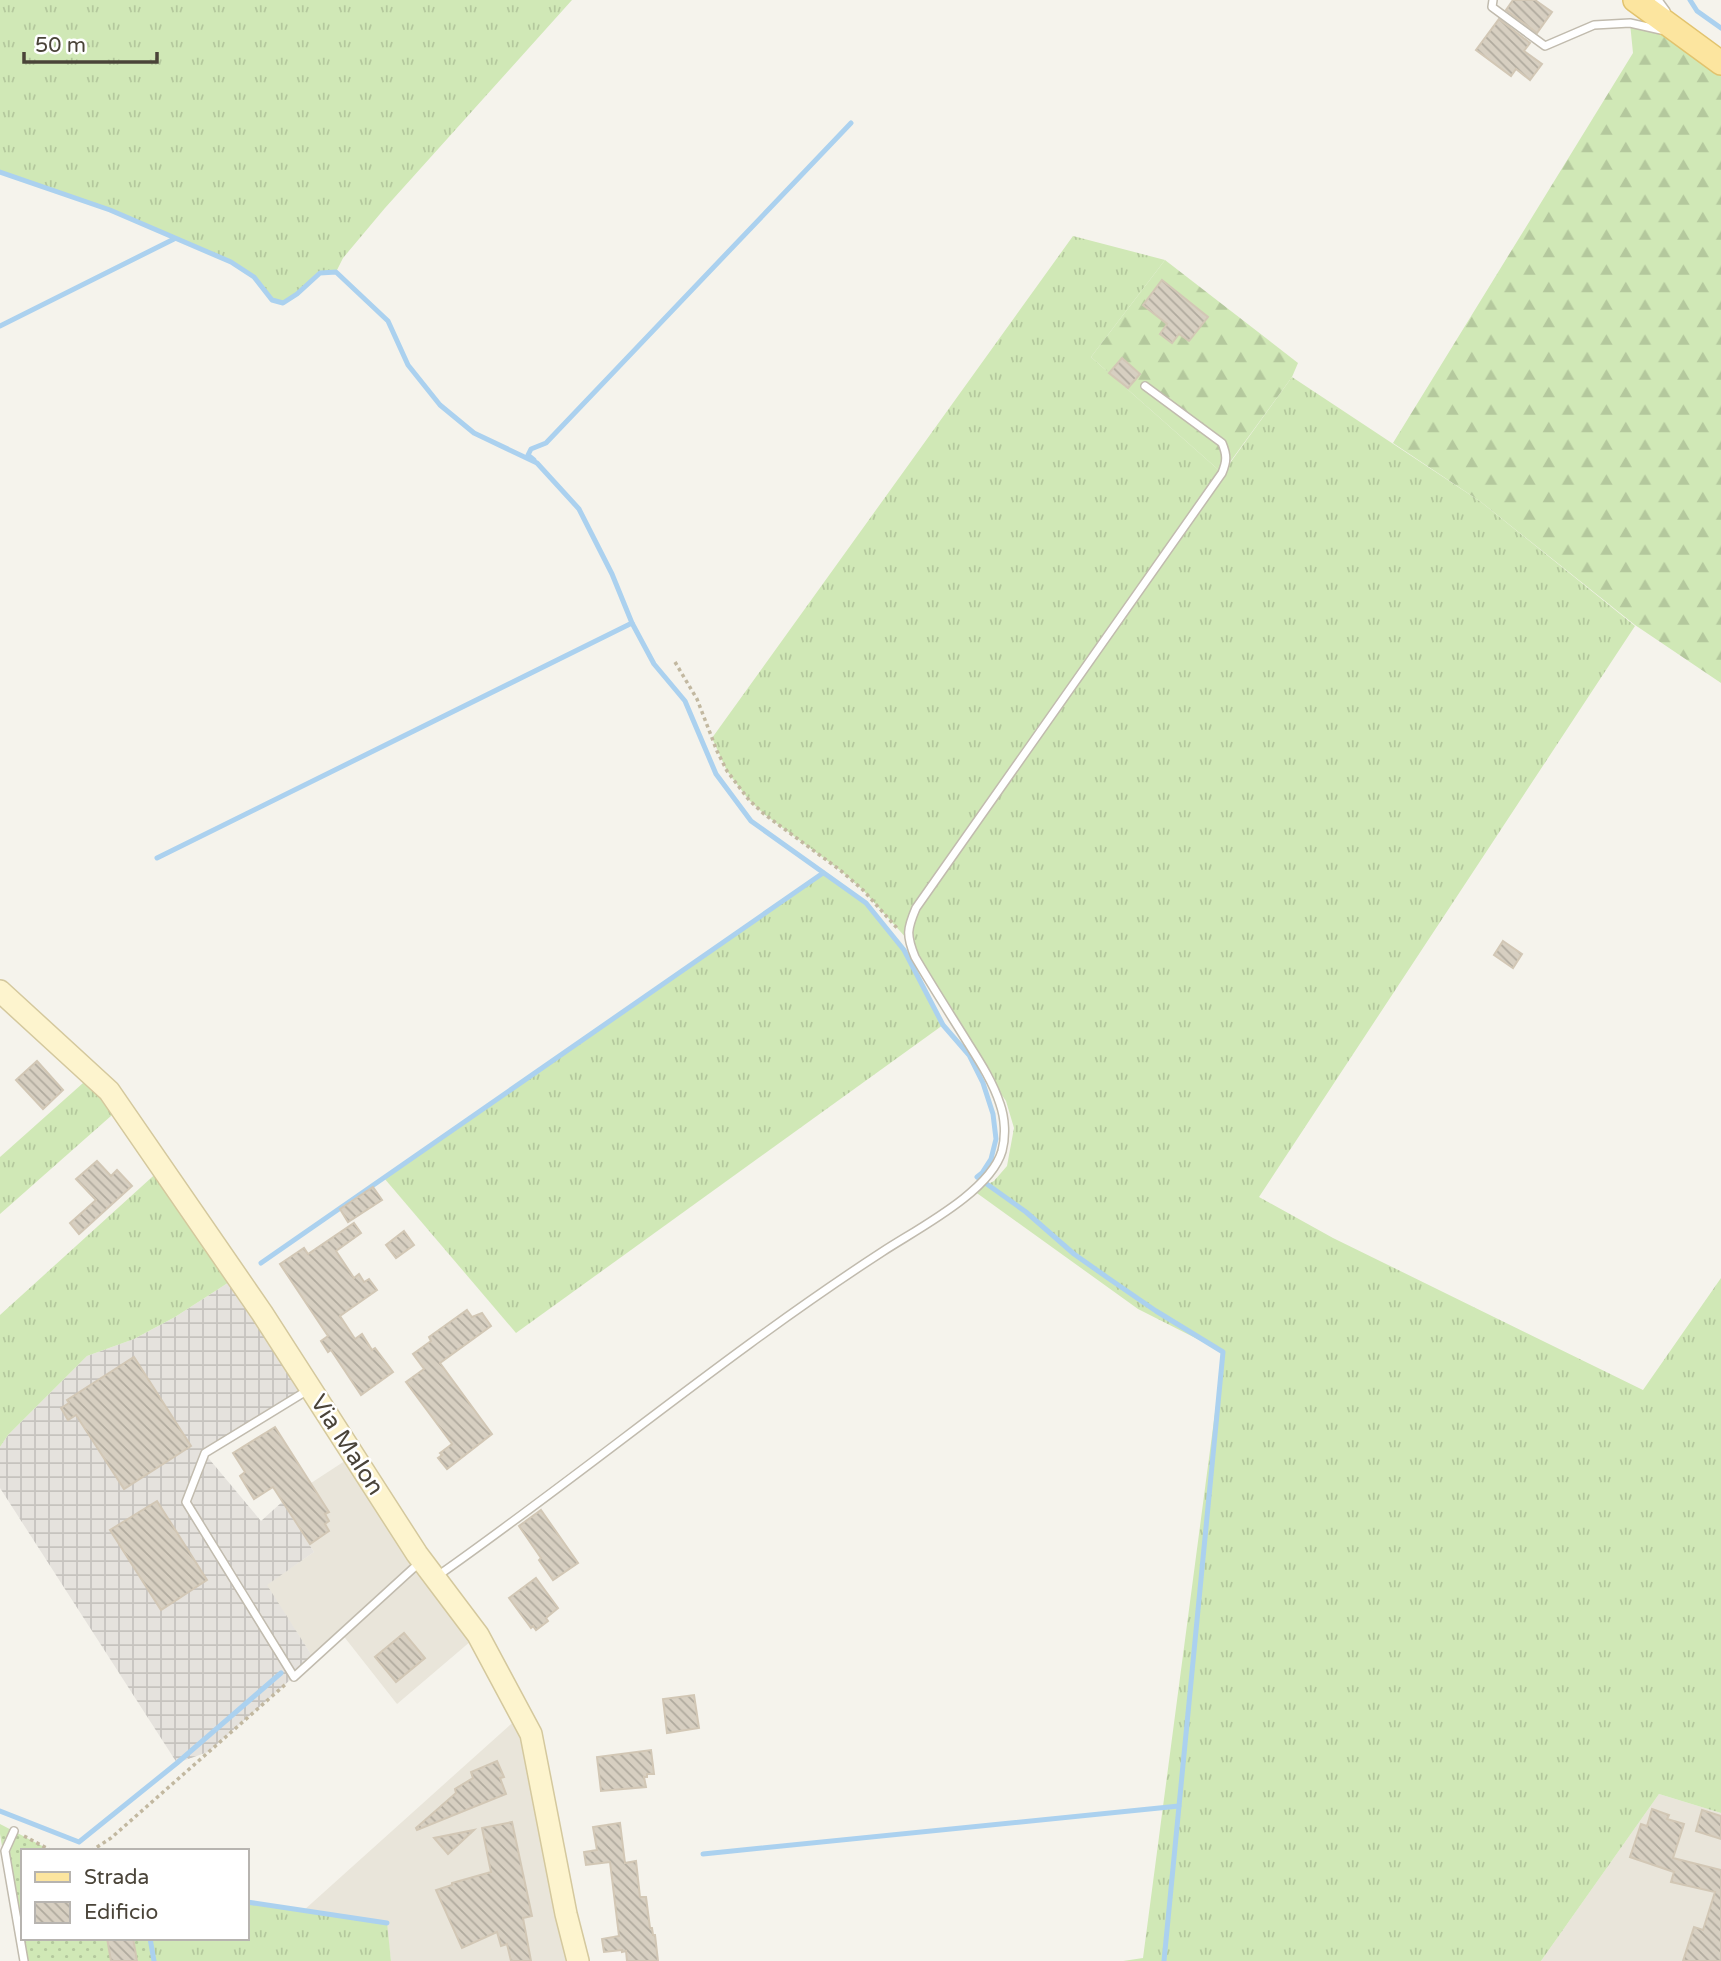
<svg xmlns="http://www.w3.org/2000/svg" width="1721" height="1961" font-family="'Varela Round',sans-serif">
	<defs>
		<pattern id="industrial-grid" width="8" height="8" patternUnits="userSpaceOnUse" patternTransform="scale(1.75)"><rect width="8" height="8" fill="#e5e2dd"/><path d="M0 4h8M4 0v8" fill="none" stroke="#c6c3be"/></pattern>
		<pattern id="grass-tufts" width="24" height="20" patternUnits="userSpaceOnUse" patternTransform="scale(1.75)"><rect width="24" height="20" fill="#d0e8b6"/><path d="M3 7l-1-3M5 7V3M7 7l1-3M15 17l-1-3M17 17v-4M19 17l1-3" fill="none" stroke="#b4c89d"/></pattern>
		<pattern id="forest-firs" width="22" height="20" patternUnits="userSpaceOnUse" patternTransform="scale(1.75)"><rect width="22" height="20" fill="#d0e8b6"/><path d="M5 1l3.5 6h-7zM16 11l3.5 6h-7z" fill="#b4c89d"/></pattern>
		<pattern id="park-dots" width="8" height="8" patternUnits="userSpaceOnUse" patternTransform="scale(1.75)"><rect width="8" height="8" fill="#d0e8b6"/><path d="M2 2h.1M6 6h.1" fill="none" stroke="#b4c89d" stroke-width="1.8" stroke-linecap="round"/></pattern>
		<pattern id="building-back-hatch" width="6" height="6" patternUnits="userSpaceOnUse" patternTransform="scale(1.75)"><rect width="6" height="6" fill="#d7cfc1"/><path d="M-1 5l2 2M0 0l6 6M5-1l2 2" fill="none" stroke="#b0aa9e"/></pattern>
	</defs>
	<rect width="100%" height="100%" fill="#f5f3ec"/>
	<g fill="#e9e5da">
		<polygon points="354,1455 478,1635 397,1704 342,1634 314,1659 266,1585 314,1552 282,1502"/>
		<polygon points="521,1715 578,1961 391,1961 386,1923 303,1911"/>
		<polygon points="1659,1794 1721,1813 1721,1961 1541,1961"/>
	</g>
	<polygon fill="url(#industrial-grid)" points="237,1277 311,1389 205,1454 261,1521 282,1502 314,1552 267,1585 314,1659 208,1752 177,1763 0,1488 0,1447 8,1435 87,1356 134,1339 175,1317"/>
	<g fill="url(#grass-tufts)">
		<polygon points="0,0 572,0 385,208 343,258 336,272 320,273 297,294 283,303 272,300 254,277 231,262 116,212 0,172"/>
		<polygon points="1073,236 1165,260 1091,357 1222,473 1220,477 1292,377 1481,502 1635,626 1259,1197 1333,1238 1643,1390 1721,1278 1721,1813 1659,1794 1541,1961 1123,1961 1143,1958 1223,1352 1138,1309 974,1191 994,1181 1007,1166 1014,1128 1006,1101 989,1077 908,940 863,890 840,870 764,814 749,800 727,771 712,738"/>
		<polygon points="823,873 866,903 904,950 943,1025 516,1333 384,1178"/>
		<polygon points="92,1075 120,1108 0,1214 0,1157"/>
		<polygon points="162,1168 237,1277 175,1317 134,1339 87,1356 8,1435 0,1447 0,1315"/>
		<polygon points="247,1902 387,1923 391,1961 154,1961 150,1938 247,1938"/>
	</g>
	<g fill="url(#forest-firs)">
		<polygon points="1630,23 1683,35 1721,62 1721,683 1635,625 1481,502 1393,443 1633,53"/>
		<polygon points="1165,260 1298,363 1292,377 1222,473 1091,357"/>
	</g>
	<polygon fill="url(#park-dots)" points="0,1824 52,1851 23,1851 23,1938 150,1938 154,1961 21,1961 0,1834"/>
	<g fill="none" stroke-linecap="round" stroke-linejoin="round">
		<g stroke="#abd1ef" stroke-width="5">
			<polyline points="1690,0 1697,11 1721,28"/>
			<polyline points="0,172 110,210 231,262 254,277 272,300 283,303 297,294 320,273 336,272 388,321 408,365 440,405 474,433 537,463 579,509 612,574 632,623 654,664 685,701 716,774 751,821 866,903 904,950 943,1025 969,1055 983,1083 993,1114 996,1139 991,1159 982,1173 977,1177 1026,1212 1074,1254 1108,1278 1156,1311 1223,1352 1164,1961"/>
			<polyline points="0,326 174,239"/>
			<polyline points="534,460 528,455 531,449 546,443 851,123"/>
			<polyline points="157,858 632,623"/>
			<polyline points="261,1263 823,873"/>
			<polyline points="0,1811 79,1842 177,1763 281,1673"/>
			<polyline points="703,1854 1179,1806"/>
			<polyline points="247,1902 387,1923"/>
			<polyline points="150,1938 154,1961"/>
		</g>
	</g>
	<g fill="url(#building-back-hatch)" stroke="#d2c7b5" stroke-width="2">
		<polygon points="1513,0 1535,0 1552,12 1537,33 1506,10"/>
		<polygon points="1499,19 1530,43 1524,51 1542,64 1530,80 1516,69 1511,76 1476,50"/>
		<polygon points="1162,280 1208,317 1189,341 1179,334 1172,343 1160,334 1167,324 1143,305"/>
		<polygon points="1122,358 1140,374 1128,388 1109,373"/>
		<polygon points="1503,941 1522,954 1513,968 1494,955"/>
		<polygon points="37,1061 63,1090 43,1109 16,1080"/>
		<polygon points="97,1161 111,1176 117,1170 132,1186 79,1234 70,1223 96,1200 76,1179"/>
		<polygon points="373,1187 382,1200 348,1222 340,1209"/>
		<polygon points="354,1223 361,1233 336,1251 354,1278 359,1274 364,1282 369,1279 377,1290 340,1316 355,1339 362,1334 372,1350 375,1348 393,1372 361,1395 331,1350 328,1352 321,1341 328,1336 280,1264 304,1248 308,1254"/>
		<polygon points="404,1231 414,1245 396,1258 386,1245"/>
		<polygon points="467,1310 472,1317 482,1313 491,1326 440,1363 492,1434 447,1469 438,1458 442,1455 440,1453 452,1444 406,1382 424,1369 413,1354 431,1341 429,1337"/>
		<polygon points="134,1357 191,1446 124,1489 76,1415 68,1420 61,1408 69,1403 67,1400"/>
		<polygon points="275,1427 329,1512 325,1514 329,1521 325,1524 329,1531 310,1544 273,1487 254,1499 240,1476 245,1472 233,1453"/>
		<polygon points="157,1501 207,1580 161,1610 110,1530"/>
		<polygon points="541,1510 578,1563 553,1580 539,1560 541,1558 519,1526"/>
		<polygon points="536,1578 558,1608 546,1618 548,1621 536,1630 533,1626 531,1628 509,1598"/>
		<polygon points="404,1633 425,1658 396,1682 375,1657"/>
		<polygon points="694,1695 699,1728 667,1733 663,1699"/>
		<polygon points="651,1750 654,1774 647,1774 647,1777 644,1777 646,1787 601,1791 597,1757"/>
		<polygon points="497,1761 504,1777 500,1778 506,1794 417,1830 416,1828 456,1793 455,1789 473,1778 471,1772"/>
		<polygon points="1652,1809 1669,1815 1667,1819 1684,1824 1673,1858 1721,1870 1721,1961 1683,1961 1694,1927 1703,1930 1715,1892 1671,1882 1674,1872 1630,1857 1641,1824 1647,1826"/>
		<polygon points="1702,1810 1721,1816 1721,1839 1696,1831"/>
		<polygon points="512,1822 532,1916 523,1918 531,1961 511,1961 507,1944 501,1946 497,1932 462,1948 436,1890 452,1885 452,1883 491,1872 482,1828"/>
		<polygon points="620,1823 625,1863 636,1861 640,1897 646,1897 650,1928 652,1928 653,1935 655,1935 658,1961 627,1961 626,1951 622,1952 622,1950 604,1952 602,1939 619,1936 610,1862 586,1865 584,1852 597,1850 593,1827"/>
		<polygon points="474,1830 448,1854 434,1838"/>
		<polygon points="107,1938 133,1938 137,1961 111,1961"/>
	</g>
	<g fill="none" stroke-linecap="round" stroke-linejoin="round">
		<g stroke="#c1bbae" stroke-width="10">
			<g id="lane">
				<polyline points="1493,0 1492,7 1545,46 1594,25 1630,23 1661,30"/>
				<polyline points="1658,0 1666,11"/>
				<polyline points="308,1390 205,1453 186,1502 294,1677 419,1563"/>
				<path d="M436 1577C587 1471 728 1352 882 1252 917 1229 990 1192 1002 1151 1006 1136 1005 1118 1000 1104 993 1082 980 1062 968 1043 950 1014 932 986 915 957 906 935 907 929 916 908L1222 473C1227 461 1227 455 1222 443L1145 386"/>
				<polyline points="14,1831 5,1851 24,1961"/>
			</g>
		</g>
		<g stroke="#d4c89d" stroke-width="24">
			<polyline id="secondary" points="0,991 109,1091 262,1313 417,1554 478,1635 531,1734 566,1914 578,1961"/>
		</g>
		<g stroke="#e2c36e" stroke-width="26">
			<polyline id="primary" points="1635,0 1721,63"/>
		</g>
		<g stroke="#c2b8a0" stroke-width="3.5" stroke-dasharray="3.5 3.5" stroke-linecap="butt">
			<polyline points="675,662 697,699 717,751 727,771 749,800 764,814 840,870 863,890 897,928"/>
			<polyline points="24,1836 52,1851"/>
			<polyline points="91,1851 111,1838 287,1683"/>
		</g>
		<use href="#lane" stroke="#fff" stroke-width="7"/>
		<use href="#secondary" stroke="#fdf4ce" stroke-width="21"/>
		<use href="#primary" stroke="#fce59f" stroke-width="23"/>
	</g>
	<g text-anchor="middle" dominant-baseline="central" stroke-width="5" stroke-linejoin="round" paint-order="stroke">
		<g font-size="24" fill="#4a4439" stroke="#fff">
			<text transform="translate(347 1445) rotate(57)">Via Malon</text>
		</g>
	</g>
	<rect x="21" y="1849" width="228" height="91" fill="#ffffff" stroke="#b7b4b0" stroke-width="2"/>
	<rect x="35" y="1872" width="35" height="10" fill="#fce59f" stroke="#b7b4b0" stroke-width="2"/>
	<text x="84" y="1884" font-size="21" fill="#4a4439">Strada</text>
	<rect x="35" y="1902" width="35" height="21" fill="url(#building-back-hatch)" stroke="#b7b4b0" stroke-width="2"/>
	<text x="84" y="1919" font-size="21" fill="#4a4439">Edificio</text>
	<path d="M24 52v10h133v-10" fill="none" stroke="#4a4439" stroke-width="3.5"/>
	<text x="35" y="52" font-size="21" fill="#4a4439" stroke="#ffffff" stroke-width="5" paint-order="stroke">50 m</text>
</svg>
